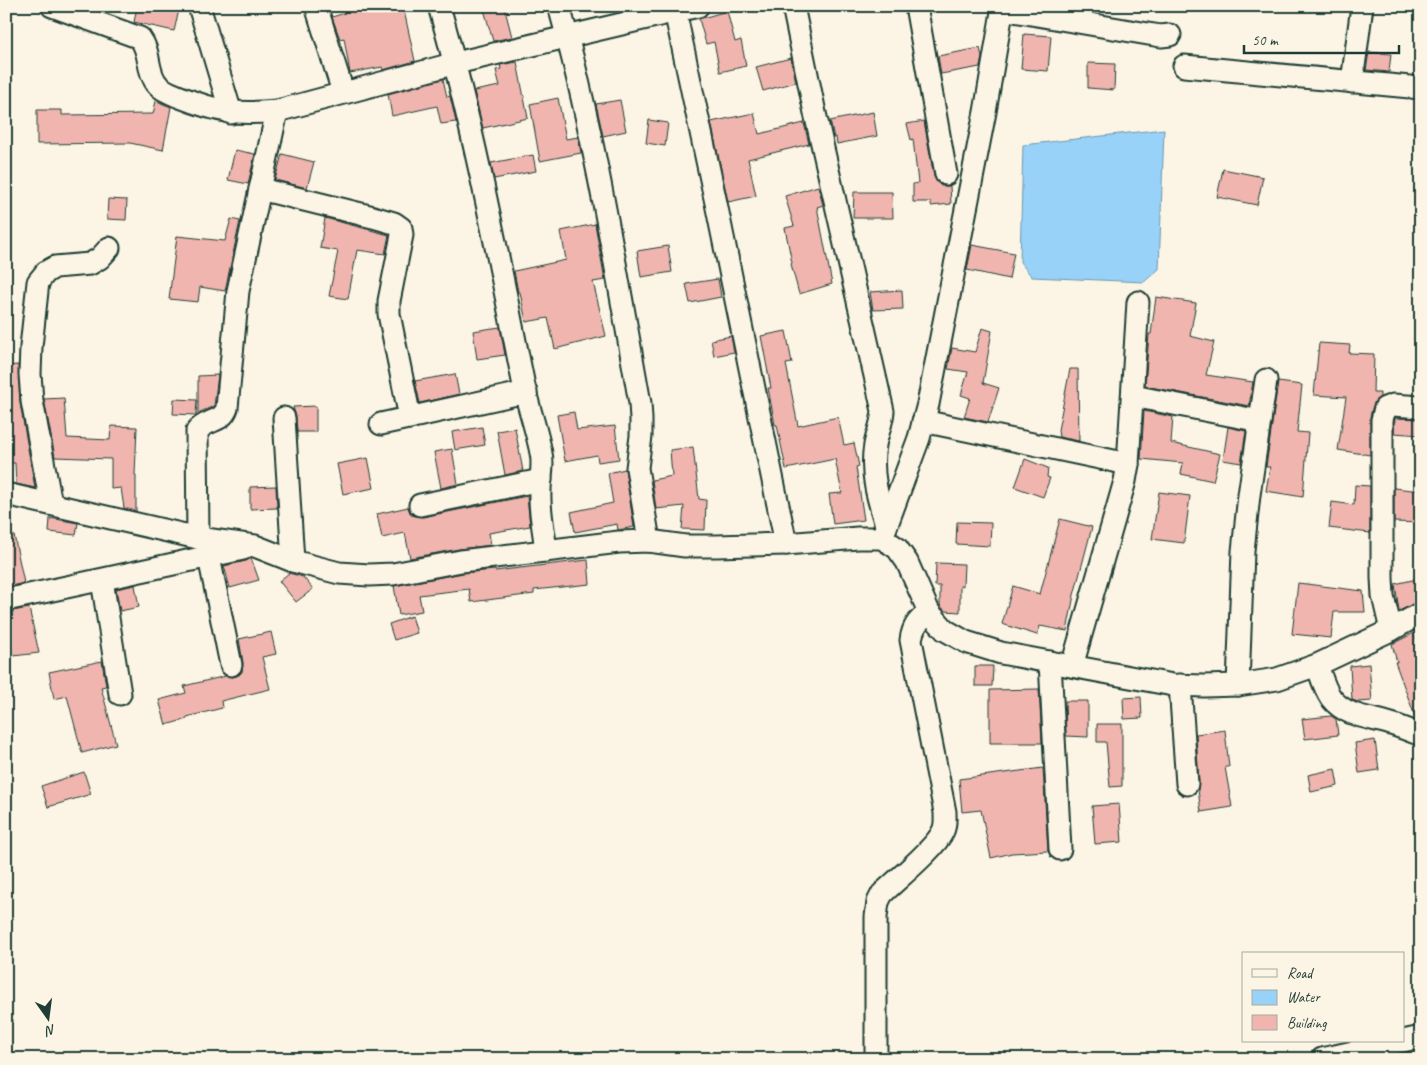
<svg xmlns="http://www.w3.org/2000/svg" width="1427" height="1065" font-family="Caveat,sans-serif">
	<rect width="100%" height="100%" fill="#fcf5e5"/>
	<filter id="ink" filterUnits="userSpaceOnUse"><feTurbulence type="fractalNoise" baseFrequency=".02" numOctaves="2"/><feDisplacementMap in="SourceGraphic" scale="10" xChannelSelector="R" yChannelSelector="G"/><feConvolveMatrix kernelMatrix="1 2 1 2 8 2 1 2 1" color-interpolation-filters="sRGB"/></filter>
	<g filter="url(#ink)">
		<polygon fill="#99d2f9" stroke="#6896aa" points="1164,129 1159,269 1144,282 1032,277 1020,262 1023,145"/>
		<g fill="#f0b5ae" stroke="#1f3d34">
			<polygon points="137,6 180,6 174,31 134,22"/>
			<polygon points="344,6 403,6 415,61 383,70 382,67 350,73 344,38 340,39 332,17 345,13"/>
			<polygon points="483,6 504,6 512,37 493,41"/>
			<polygon points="727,11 735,42 741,40 746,66 720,72 714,42 706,44 699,19"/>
			<polygon points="1024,34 1051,36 1048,71 1021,69"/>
			<polygon points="980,48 982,57 980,67 941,74 938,56"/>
			<polygon points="1369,52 1391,54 1389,72 1366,70"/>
			<polygon points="791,58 796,82 763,91 756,67"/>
			<polygon points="517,62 528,118 483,128 474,91 500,86 496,70 501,69 500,65"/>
			<polygon points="1088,63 1115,64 1114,90 1088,88"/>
			<polygon points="443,79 447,97 450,96 456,122 441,124 437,106 392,116 388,94"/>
			<polygon points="558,98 566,139 578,137 581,153 540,161 530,104"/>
			<polygon points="620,100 626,131 603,136 596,104"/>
			<polygon points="156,101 171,107 163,150 130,143 37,144 37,110 62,110 62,115 153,114"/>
			<polygon points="873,112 877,136 837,144 836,137 834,138 830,121"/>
			<polygon points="754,113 759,134 804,123 809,144 748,159 756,196 728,202 711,122"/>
			<polygon points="649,120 668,123 665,146 646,143"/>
			<polygon points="924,121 934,177 937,182 941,186 950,186 951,204 931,206 931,202 913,202 913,184 918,183 913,139 911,140 907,124"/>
			<polygon points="235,150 255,154 248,184 228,180"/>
			<polygon points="282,154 314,162 307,188 275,180"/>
			<polygon points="533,155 536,171 494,179 491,163"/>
			<polygon points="1223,169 1263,177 1257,205 1217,197"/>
			<polygon points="818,186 823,205 817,207 832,284 799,294 791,264 792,263 785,228 794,226 785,196"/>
			<polygon points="854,192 892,192 893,218 853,218"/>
			<polygon points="108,199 127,200 126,220 107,219"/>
			<polygon points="325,218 389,235 385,254 357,250 348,299 329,296 338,251 320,248"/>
			<polygon points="231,219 240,221 225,291 200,287 198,302 169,299 177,236 225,241"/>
			<polygon points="595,224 605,280 593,282 606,336 555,349 548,318 526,322 520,292 518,292 514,271 566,260 561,231"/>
			<polygon points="972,245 1014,253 1009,279 967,270"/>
			<polygon points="668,246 672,272 641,277 637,251"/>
			<polygon points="718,279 721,297 690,303 686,284"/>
			<polygon points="902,290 903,309 873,310 870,292"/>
			<polygon points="1156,297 1196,303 1190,336 1214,342 1206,375 1253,382 1249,406 1145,386 1149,334 1151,334"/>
			<polygon points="500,327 505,355 477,359 473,331"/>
			<polygon points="982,328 992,331 983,383 999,388 988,422 964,417 970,398 961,395 968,372 948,369 952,348 975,352"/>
			<polygon points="786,331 792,363 786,364 798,426 838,417 844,445 854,443 859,466 856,467 864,520 833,524 829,494 842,493 835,459 786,469 777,425 775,425 768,388 771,388 761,336"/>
			<polygon points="731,336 734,352 714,356 711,340"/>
			<polygon points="1319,343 1350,345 1349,353 1374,354 1373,393 1380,393 1380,397 1373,405 1370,417 1370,455 1338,450 1346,397 1314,395"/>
			<polygon points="18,365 20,403 35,488 16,484 15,463 6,463 6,366"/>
			<polygon points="1070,369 1078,369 1079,441 1059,437 1058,430"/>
			<polygon points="455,374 459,394 420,403 415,381"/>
			<polygon points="218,375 214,406 198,413 198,376"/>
			<polygon points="1278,382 1302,385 1297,432 1308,433 1303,497 1266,491 1270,467 1266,467"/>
			<polygon points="64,398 67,438 110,440 111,426 137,427 135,475 136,475 136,511 124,508 121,488 111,489 111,459 55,457 44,399"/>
			<polygon points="174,399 197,400 196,415 173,414"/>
			<polygon points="316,406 316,432 297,432 296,417 293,407"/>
			<polygon points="1144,411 1173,417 1171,443 1220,454 1213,481 1181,474 1183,463 1141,459"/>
			<polygon points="574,412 577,430 615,426 619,459 598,462 597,455 565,461 557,415"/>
			<polygon points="1395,418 1421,419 1421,435 1394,433"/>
			<polygon points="482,427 485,445 455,450 452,432"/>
			<polygon points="1228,427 1246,431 1241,463 1223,460"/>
			<polygon points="515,428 523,471 505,475 497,431"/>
			<polygon points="693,447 699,499 706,500 705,530 682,529 684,506 656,509 652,480 672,476 670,450"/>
			<polygon points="452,449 458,484 441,488 434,452"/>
			<polygon points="368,458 374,488 343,494 337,464"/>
			<polygon points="1025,459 1048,468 1047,477 1050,478 1043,497 1015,487"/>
			<polygon points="625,469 634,527 618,530 617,524 575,532 571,512 613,503 608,473"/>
			<polygon points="1355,485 1370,486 1370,533 1329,528 1332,502 1354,505"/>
			<polygon points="276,486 277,508 250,509 250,487"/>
			<polygon points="1394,488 1421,491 1421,523 1394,522"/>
			<polygon points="1159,492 1190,496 1184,543 1152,539"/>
			<polygon points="527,496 530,526 489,533 491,545 459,549 410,558 405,533 382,538 377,514 408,507 411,515 423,517"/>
			<polygon points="50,518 78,523 76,535 49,532"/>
			<polygon points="1060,519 1092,527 1074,595 1067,631 1040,626 1037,635 1002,624 1013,586 1040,594"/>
			<polygon points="957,522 991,523 990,546 956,544"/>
			<polygon points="14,535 24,583 6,587 6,536"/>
			<polygon points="251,558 259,580 230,588 224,566 246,561"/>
			<polygon points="588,560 590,584 534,590 534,594 471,602 469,589 419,595 422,611 399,615 394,586 463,573 495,570 495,571"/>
			<polygon points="936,563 964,564 963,586 960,586 960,612 945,611 940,605 940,586 935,586"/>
			<polygon points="289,573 303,577 313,589 296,602 279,581"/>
			<polygon points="1421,578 1421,601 1399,611 1395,584"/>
			<polygon points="1298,583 1363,591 1365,612 1334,612 1331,638 1292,634"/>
			<polygon points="135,585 139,607 120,611 116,589"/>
			<polygon points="29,608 39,653 13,656 7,612"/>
			<polygon points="412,616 417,633 394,640 389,624"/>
			<polygon points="271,632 276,654 262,657 270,689 221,701 222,708 187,717 187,719 166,725 159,700 186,693 184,686 226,676 233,677 239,675 242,672 243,663 239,639"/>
			<polygon points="1414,633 1421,655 1421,721 1416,719 1395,662 1397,662 1392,644"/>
			<polygon points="102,661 106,686 101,687 116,744 82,753 67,696 54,699 49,672"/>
			<polygon points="1369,664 1372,701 1358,702 1352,700 1350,666"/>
			<polygon points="975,666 993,666 992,686 975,686"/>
			<polygon points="1039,689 1042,743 990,743 990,690"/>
			<polygon points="1141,697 1142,718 1124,719 1123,698"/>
			<polygon points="1065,701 1088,701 1088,737 1066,736"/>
			<polygon points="1331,716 1336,719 1338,735 1305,739 1302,719"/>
			<polygon points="1097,724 1122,724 1122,786 1110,787 1106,742 1097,742"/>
			<polygon points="1225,730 1229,767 1225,767 1232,807 1201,812 1198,790 1199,783 1196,734"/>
			<polygon points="1375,740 1379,770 1359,773 1355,743"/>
			<polygon points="1043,768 1048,851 1012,853 991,858 981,810 962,812 959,779"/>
			<polygon points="1335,769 1338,786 1311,792 1308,775"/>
			<polygon points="84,772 91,794 48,807 41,786"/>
			<polygon points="1119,804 1122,842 1095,844 1092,806"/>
		</g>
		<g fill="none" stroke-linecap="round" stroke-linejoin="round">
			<g stroke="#1f3d34" stroke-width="25">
				<g id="minor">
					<path d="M52 6 140 38C151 53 146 66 155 81 160 90 171 93 180 97 218 112 236 115 277 111L456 63 698 6"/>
					<polyline points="199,6 231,113"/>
					<polyline points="316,6 343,92"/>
					<path d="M439 6C475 133 499 262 525 391 530 412 537 432 541 453 544 466 540 478 540 491 539 511 544 531 546 551"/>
					<path d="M559 6C595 136 616 270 640 403L641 419V436L637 468 649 541"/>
					<polyline points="674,6 716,203 786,544"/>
					<path d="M793 6 815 113 883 411C882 424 877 434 875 445 870 473 878 499 886 525"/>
					<polyline points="916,6 946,174"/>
					<polyline points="1002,9 1148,34 1161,36 1170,35"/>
					<polyline points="1184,66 1421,88"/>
					<polyline points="1352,82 1362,6"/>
					<polyline points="260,189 373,217 394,223 401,228 402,235 389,301 389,314 410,418"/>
					<polyline points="1133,396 1260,421"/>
					<polyline points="284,418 293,561"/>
					<polyline points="923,421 1128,464"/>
					<polyline points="381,424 526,392"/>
					<polyline points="6,494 198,538 255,546 293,561 339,573 369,575 393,574 461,561 619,542 649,541 685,546 716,546 786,544 858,538 882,538 897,548 907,562 929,612 945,630 966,642 1001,653 1173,685 1204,686 1238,685 1277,679 1317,665 1391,630 1421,613"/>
					<polyline points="51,504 32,401 30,374 31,347 38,282 46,272 55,267 90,264 100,258 109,248"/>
					<polyline points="420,505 541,480"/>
					<path d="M198 538 197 431C206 419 222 423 227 408L238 291 277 111"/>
					<polyline points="882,538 919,438 928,404 985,112 1003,6"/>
					<polyline points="209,557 231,665"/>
					<polyline points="102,580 120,694"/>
					<polyline points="6,600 243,549"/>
					<polyline points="1391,630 1383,596 1382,578 1382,420 1385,408 1393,405 1421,407"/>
					<polyline points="1050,662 1060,849"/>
					<path d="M1317 665C1321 676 1324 688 1331 698 1346 717 1369 717 1391 724 1401 727 1411 731 1421 735"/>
					<polyline points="1072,666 1125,481 1128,464 1138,302"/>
					<polyline points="1180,685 1187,784"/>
					<polyline points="1238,685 1243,551 1249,495 1266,380"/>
					<polyline points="1403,1041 1421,1037"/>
					<path d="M876 1059V917L878 902 882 894C896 880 936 848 943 831 946 825 945 819 945 812L911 640C913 626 918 621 929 612"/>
					<polyline points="1322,1059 1402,1041"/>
				</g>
			</g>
			<use href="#minor" stroke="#fcf5e5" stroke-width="21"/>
		</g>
	</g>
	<rect width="1427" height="1065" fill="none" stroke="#fcf5e5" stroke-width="25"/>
	<rect x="12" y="12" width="1402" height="1040" fill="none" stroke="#1f3d34" stroke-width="2" filter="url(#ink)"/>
	<rect x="1242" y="952" width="162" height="90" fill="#fcf5e5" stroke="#a4ab9e"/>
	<rect x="1252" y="969" width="25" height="8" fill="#fcf5e5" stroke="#a4ab9e"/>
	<text x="1287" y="978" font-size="15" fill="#1f3d34">Road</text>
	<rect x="1252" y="990" width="25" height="15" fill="#99d2f9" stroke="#a4ab9e"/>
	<text x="1287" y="1002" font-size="15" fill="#1f3d34">Water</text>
	<rect x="1252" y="1015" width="25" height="15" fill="#f0b5ae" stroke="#a4ab9e"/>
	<text x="1287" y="1028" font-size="15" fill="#1f3d34">Building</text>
	<g transform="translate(48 1018) rotate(166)" stroke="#fcf5e5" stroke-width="4" paint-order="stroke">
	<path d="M0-4L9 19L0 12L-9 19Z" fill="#1f3d34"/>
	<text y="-8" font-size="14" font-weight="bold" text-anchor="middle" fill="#1f3d34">N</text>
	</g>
	<path d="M1244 45v8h155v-8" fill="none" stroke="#1f3d34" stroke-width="2.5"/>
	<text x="1252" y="45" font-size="15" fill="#1f3d34" stroke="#fcf5e5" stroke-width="4" paint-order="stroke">50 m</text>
</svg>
